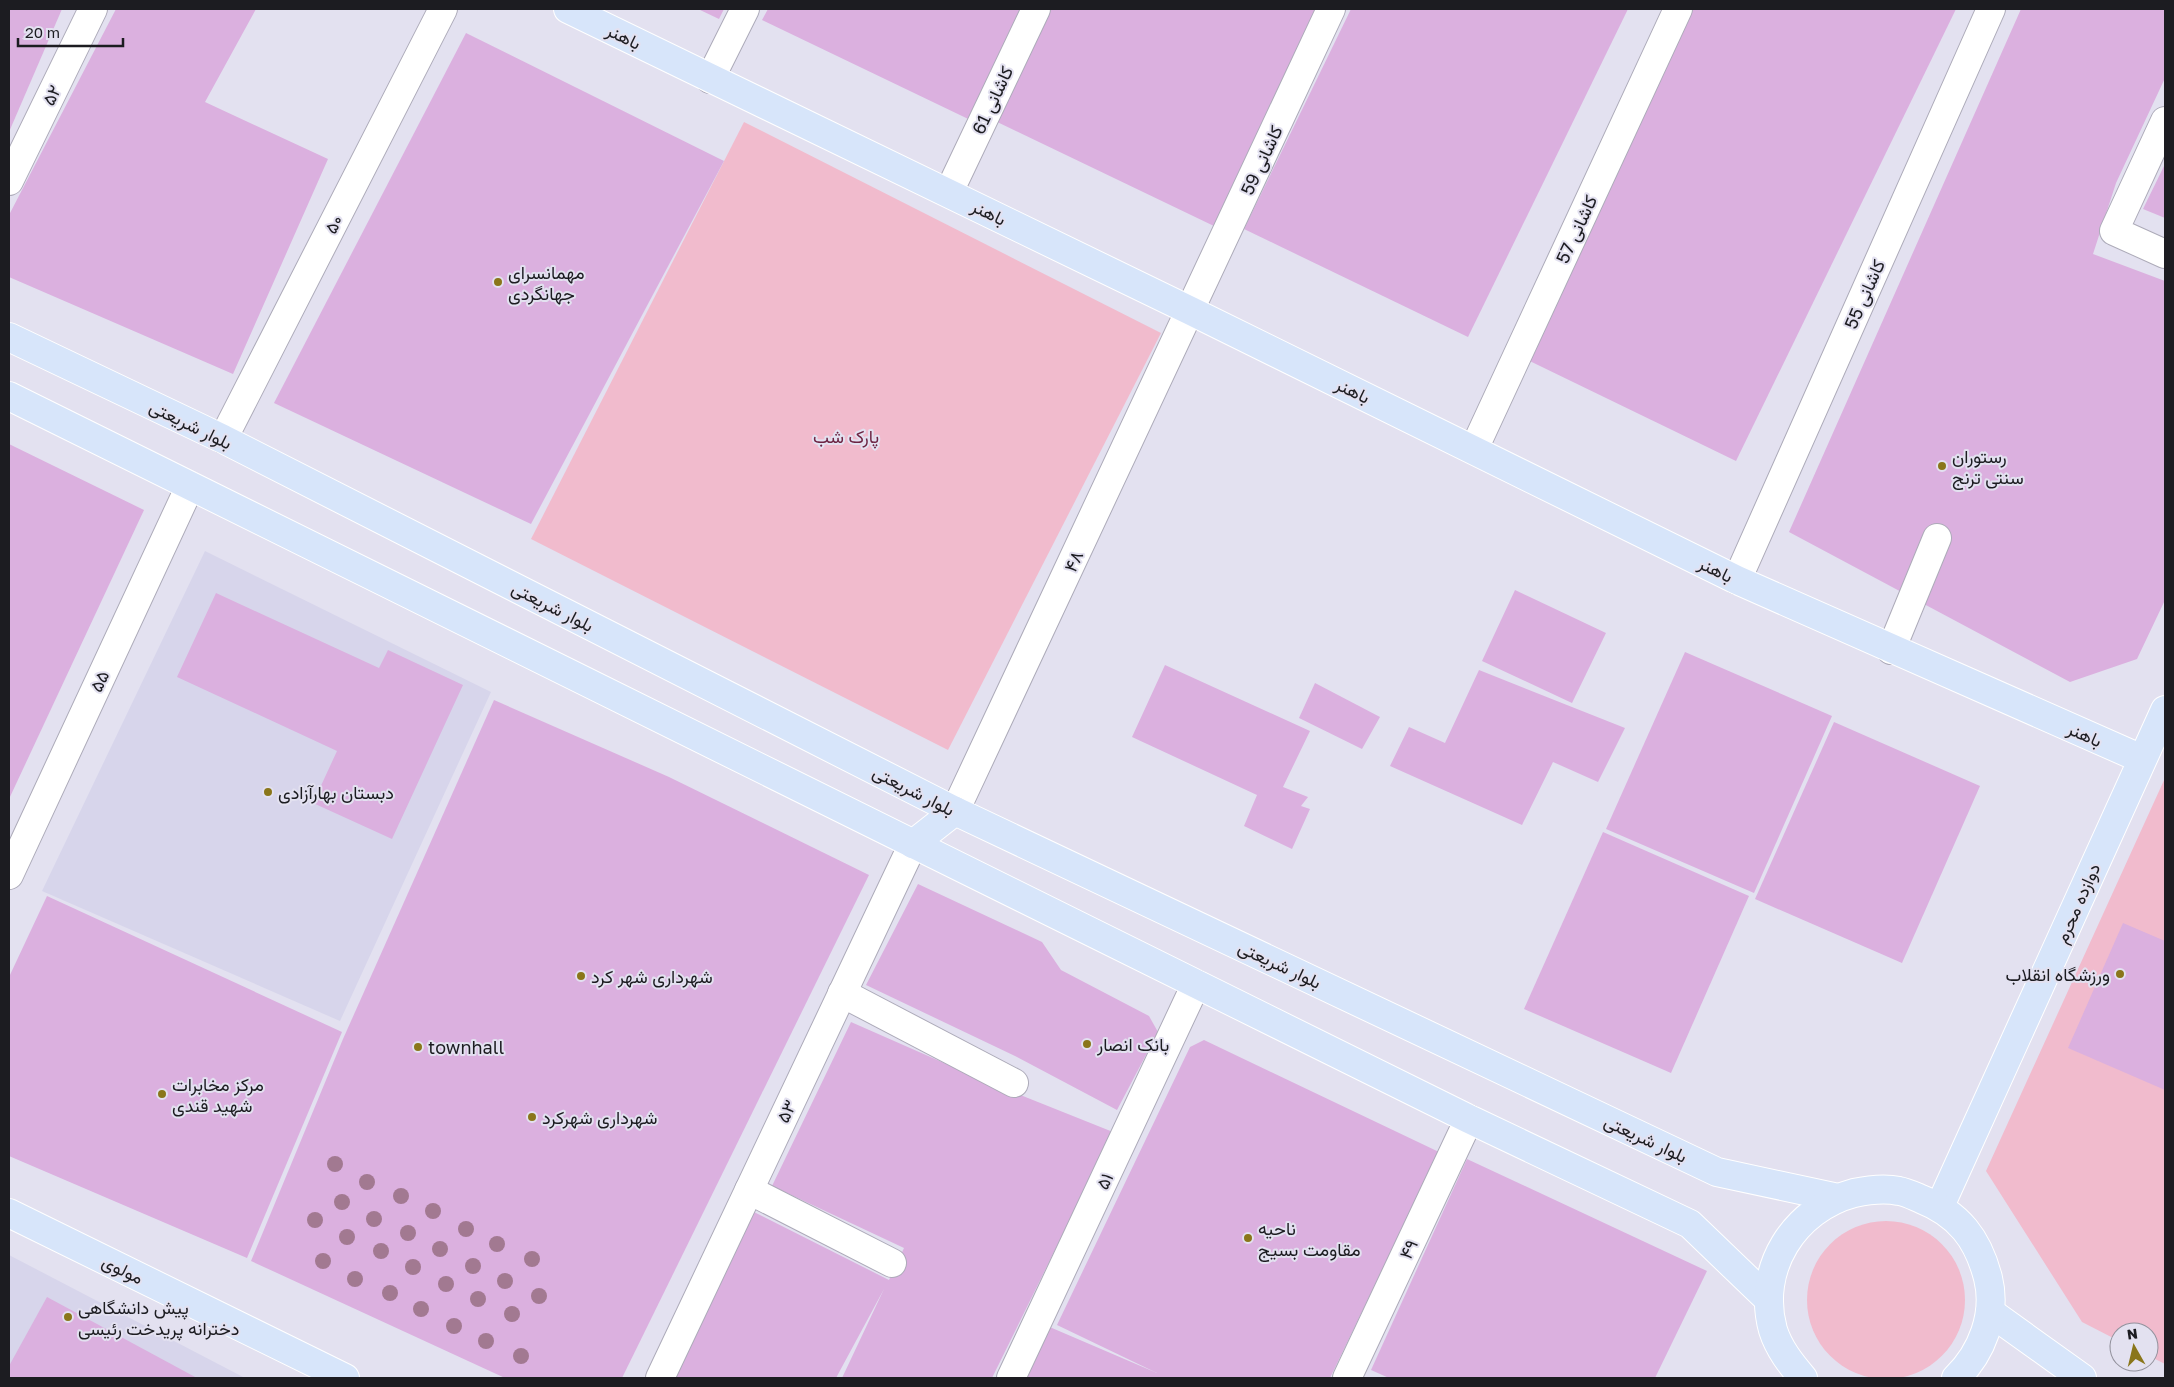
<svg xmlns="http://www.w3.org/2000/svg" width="2174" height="1387" font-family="'Golos Text',Vazirmatn,sans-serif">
	<rect width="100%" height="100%" fill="#e3e1f0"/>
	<g fill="#d7d5eb">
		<polygon points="205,551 491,692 340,1021 42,891"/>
		<polygon points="9,1255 245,1378 9,1378"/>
	</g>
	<g fill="#f1bbcd">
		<polygon points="744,122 1161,333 948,750 531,539"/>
		<polygon points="2165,778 2165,1364 2149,1356 2149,1332 2119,1332 2119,1341 2082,1322 1986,1171"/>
		<circle cx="1886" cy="1300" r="79"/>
	</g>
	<g fill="#dbb0df">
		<polygon points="9,9 62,9 9,132"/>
		<polygon points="116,9 256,9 205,102 328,159 233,374 9,277 9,215"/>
		<polygon points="698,9 724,9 719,19"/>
		<polygon points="768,9 1322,9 1216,227 991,119 987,128 762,20"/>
		<polygon points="1351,9 1628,9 1468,337 1244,229"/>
		<polygon points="1678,9 1956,9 1736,461 1511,352"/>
		<polygon points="2021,9 2165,9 2165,78 2116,183 2093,254 2165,281 2165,600 2137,659 2070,682 1789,532"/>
		<polygon points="466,33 724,161 531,524 274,403"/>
		<polygon points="2165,164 2165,218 2143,209"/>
		<polygon points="9,444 144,510 9,799"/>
		<polygon points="1515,590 1606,633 1572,703 1482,661"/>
		<polygon points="216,593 379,668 388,650 463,685 392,839 313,803 337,751 177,677"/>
		<polygon points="1685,652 1832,716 1754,893 1606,829"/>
		<polygon points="1165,665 1310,731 1283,787 1308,797 1301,806 1310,809 1292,849 1244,826 1257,795 1132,737"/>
		<polygon points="1479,670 1625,728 1598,782 1553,762 1522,825 1390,766 1409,727 1445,743"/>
		<polygon points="1315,683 1380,717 1362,749 1299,718"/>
		<polygon points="494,700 669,777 869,875 622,1378 505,1378 251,1261 343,1039"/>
		<polygon points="1834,722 1980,786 1902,963 1755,899"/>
		<polygon points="1603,832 1749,896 1671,1073 1524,1009"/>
		<polygon points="918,884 1042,942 1061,970 1149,1016 1158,1032 1117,1110 1015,1056 866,985"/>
		<polygon points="47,896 342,1032 247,1258 9,1156 9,977"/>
		<polygon points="2123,923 2165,941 2165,1090 2068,1048"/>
		<polygon points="851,1022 985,1081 1113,1132 992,1378 842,1378 884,1289 836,1378 674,1378 754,1212 889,1280 904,1248 772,1186"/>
		<polygon points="1204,1040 1439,1152 1330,1378 1020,1378 1045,1325 1157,1373 1057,1325 1190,1047"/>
		<polygon points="1467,1159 1707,1271 1655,1378 1389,1378 1371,1370"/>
		<polygon points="47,1297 197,1378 9,1378 9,1366"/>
	</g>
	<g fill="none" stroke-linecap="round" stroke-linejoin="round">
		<g stroke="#adabb9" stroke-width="30">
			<g id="minor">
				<polyline points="710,79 745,9"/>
				<polyline points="2165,121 2114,231 2165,254"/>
				<polyline points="9,181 93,9"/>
				<polyline points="949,192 1036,9"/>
				<polyline points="223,439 443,9"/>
				<polyline points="1474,449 1678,9"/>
				<polyline points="1737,580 1991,9"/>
				<polyline points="1891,650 1937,538"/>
				<polyline points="955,811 1331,9"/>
				<polyline points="9,875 190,486"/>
				<polyline points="842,993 1014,1083"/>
				<polyline points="749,1190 892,1263"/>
				<polyline points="660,1378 913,844"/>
				<polyline points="1011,1378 1196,984"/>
				<polyline points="1347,1378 1469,1119"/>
			</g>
		</g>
		<g stroke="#fff" stroke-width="30">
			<g id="major">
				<polyline points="568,9 1191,311 1737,580 2142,759"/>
				<polyline points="9,337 223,439 955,811 1717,1172 1838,1198"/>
				<polyline points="9,396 1469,1119 1690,1224 1769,1300"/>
				<polyline points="913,844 955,811"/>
				<polyline points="1940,1206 2165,710"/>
				<polyline points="9,1213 345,1378"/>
				<polyline points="1990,1312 2082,1378"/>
				<path d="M1803 1378C1791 1364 1779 1349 1773 1330 1756 1269 1794 1209 1854 1193 1868 1190 1885 1188 1899 1191 1906 1192 1914 1196 1921 1199 1959 1214 1978 1239 1988 1278 1997 1314 1982 1353 1956 1378"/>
			</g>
		</g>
		<use href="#minor" stroke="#fff" stroke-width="28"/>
		<use href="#major" stroke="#d7e5fa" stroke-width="28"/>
	</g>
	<g fill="#a27991">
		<circle cx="335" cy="1164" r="8"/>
		<circle cx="367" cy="1182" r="8"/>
		<circle cx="401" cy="1196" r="8"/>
		<circle cx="342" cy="1202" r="8"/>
		<circle cx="433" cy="1211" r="8"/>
		<circle cx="374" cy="1219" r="8"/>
		<circle cx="315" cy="1220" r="8"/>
		<circle cx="466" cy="1229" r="8"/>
		<circle cx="408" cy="1233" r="8"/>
		<circle cx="347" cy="1237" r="8"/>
		<circle cx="497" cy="1244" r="8"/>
		<circle cx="440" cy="1249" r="8"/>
		<circle cx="381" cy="1251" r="8"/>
		<circle cx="532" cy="1259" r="8"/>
		<circle cx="323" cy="1261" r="8"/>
		<circle cx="473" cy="1266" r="8"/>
		<circle cx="413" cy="1267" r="8"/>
		<circle cx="355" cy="1279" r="8"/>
		<circle cx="505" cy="1281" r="8"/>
		<circle cx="446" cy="1284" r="8"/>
		<circle cx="390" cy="1293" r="8"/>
		<circle cx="539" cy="1296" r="8"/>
		<circle cx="478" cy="1299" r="8"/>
		<circle cx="421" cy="1309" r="8"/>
		<circle cx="512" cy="1314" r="8"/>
		<circle cx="454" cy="1326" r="8"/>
		<circle cx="486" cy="1341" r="8"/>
		<circle cx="521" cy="1356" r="8"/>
	</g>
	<g fill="#8a761a" stroke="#e3e1f0" stroke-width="2">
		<circle cx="498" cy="282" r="5"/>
		<circle cx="1942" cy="466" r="5"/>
		<circle cx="268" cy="792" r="5"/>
		<circle cx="2120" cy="974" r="5"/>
		<circle cx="581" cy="976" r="5"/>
		<circle cx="1087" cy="1044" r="5"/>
		<circle cx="418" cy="1047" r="5"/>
		<circle cx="162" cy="1094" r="5"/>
		<circle cx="532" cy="1117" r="5"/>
		<circle cx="1248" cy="1238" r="5"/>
		<circle cx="68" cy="1317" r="5"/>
	</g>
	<g text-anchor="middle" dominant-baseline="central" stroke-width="4" stroke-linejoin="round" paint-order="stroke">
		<g font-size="18" fill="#1c1c21" stroke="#e3e1f0">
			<text transform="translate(624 36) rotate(26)">باهنر</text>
			<text transform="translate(51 95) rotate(-64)">۵۲</text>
			<text transform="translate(992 100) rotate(-65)">کاشانی 61</text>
			<text transform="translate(1261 160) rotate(-65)">کاشانی 59</text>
			<text transform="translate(989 212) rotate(26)">باهنر</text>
			<text transform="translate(333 224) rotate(-63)">۵۰</text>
			<text transform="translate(1576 229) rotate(-65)">کاشانی 57</text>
			<text transform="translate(1864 294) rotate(-66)">کاشانی 55</text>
			<text transform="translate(1353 390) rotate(26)">باهنر</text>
			<text transform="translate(191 424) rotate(26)">بلوار شریعتی</text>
			<text transform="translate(1073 561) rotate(-65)">۴۸</text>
			<text transform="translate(1716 569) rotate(26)">باهنر</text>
			<text transform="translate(553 606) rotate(27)">بلوار شریعتی</text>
			<text transform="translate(99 681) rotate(-65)">۵۵</text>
			<text transform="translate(2085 734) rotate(24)">باهنر</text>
			<text transform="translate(914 790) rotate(27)">بلوار شریعتی</text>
			<text transform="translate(2077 903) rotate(-66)">دوازده محرم</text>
			<text transform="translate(1280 964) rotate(25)">بلوار شریعتی</text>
			<text transform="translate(786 1111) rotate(-65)">۵۳</text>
			<text transform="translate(1646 1138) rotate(25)">بلوار شریعتی</text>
			<text transform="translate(1104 1181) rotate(-65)">۵۱</text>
			<text transform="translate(1408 1249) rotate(-65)">۴۹</text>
			<text transform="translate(123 1269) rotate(26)">مولوی</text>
		</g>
		<g font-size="18" fill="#1c1c21" stroke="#e3e1f0" text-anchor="start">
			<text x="508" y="272">مهمانسرای<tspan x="508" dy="21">جهانگردی</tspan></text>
			<text x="1952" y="456">رستوران<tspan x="1952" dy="21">سنتی ترنج</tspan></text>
			<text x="278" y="792">دبستان بهارآزادی</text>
			<text x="2110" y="974" text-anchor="end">ورزشگاه انقلاب</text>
			<text x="591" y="976">شهرداری شهر کرد</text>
			<text x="1097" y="1044">بانک انصار</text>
			<text x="428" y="1047">townhall</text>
			<text x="172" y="1084">مرکز مخابرات<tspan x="172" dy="21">شهید قندی</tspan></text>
			<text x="542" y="1117">شهرداری شهرکرد</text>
			<text x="1258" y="1228">ناحیه<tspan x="1258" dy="21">مقاومت بسیج</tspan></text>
			<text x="78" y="1307">پیش دانشگاهی<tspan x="78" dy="21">دخترانه پریدخت رئیسی</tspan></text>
		</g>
		<g font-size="18" fill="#6d2443" stroke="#e3e1f0">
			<text x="846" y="436">پارک شب</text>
		</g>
	</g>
	<rect width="2174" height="1387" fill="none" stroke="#1c1c21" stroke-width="20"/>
	<g transform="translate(2134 1347) rotate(352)"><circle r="24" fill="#e3e1f0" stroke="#93929d"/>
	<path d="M0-4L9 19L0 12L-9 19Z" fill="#8a761a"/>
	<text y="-8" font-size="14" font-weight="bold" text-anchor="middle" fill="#1c1c21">N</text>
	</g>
	<path d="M18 38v8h105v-8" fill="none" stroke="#1c1c21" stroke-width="2.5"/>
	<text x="25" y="38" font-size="15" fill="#1c1c21" stroke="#e3e1f0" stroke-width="4" paint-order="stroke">20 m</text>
</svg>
